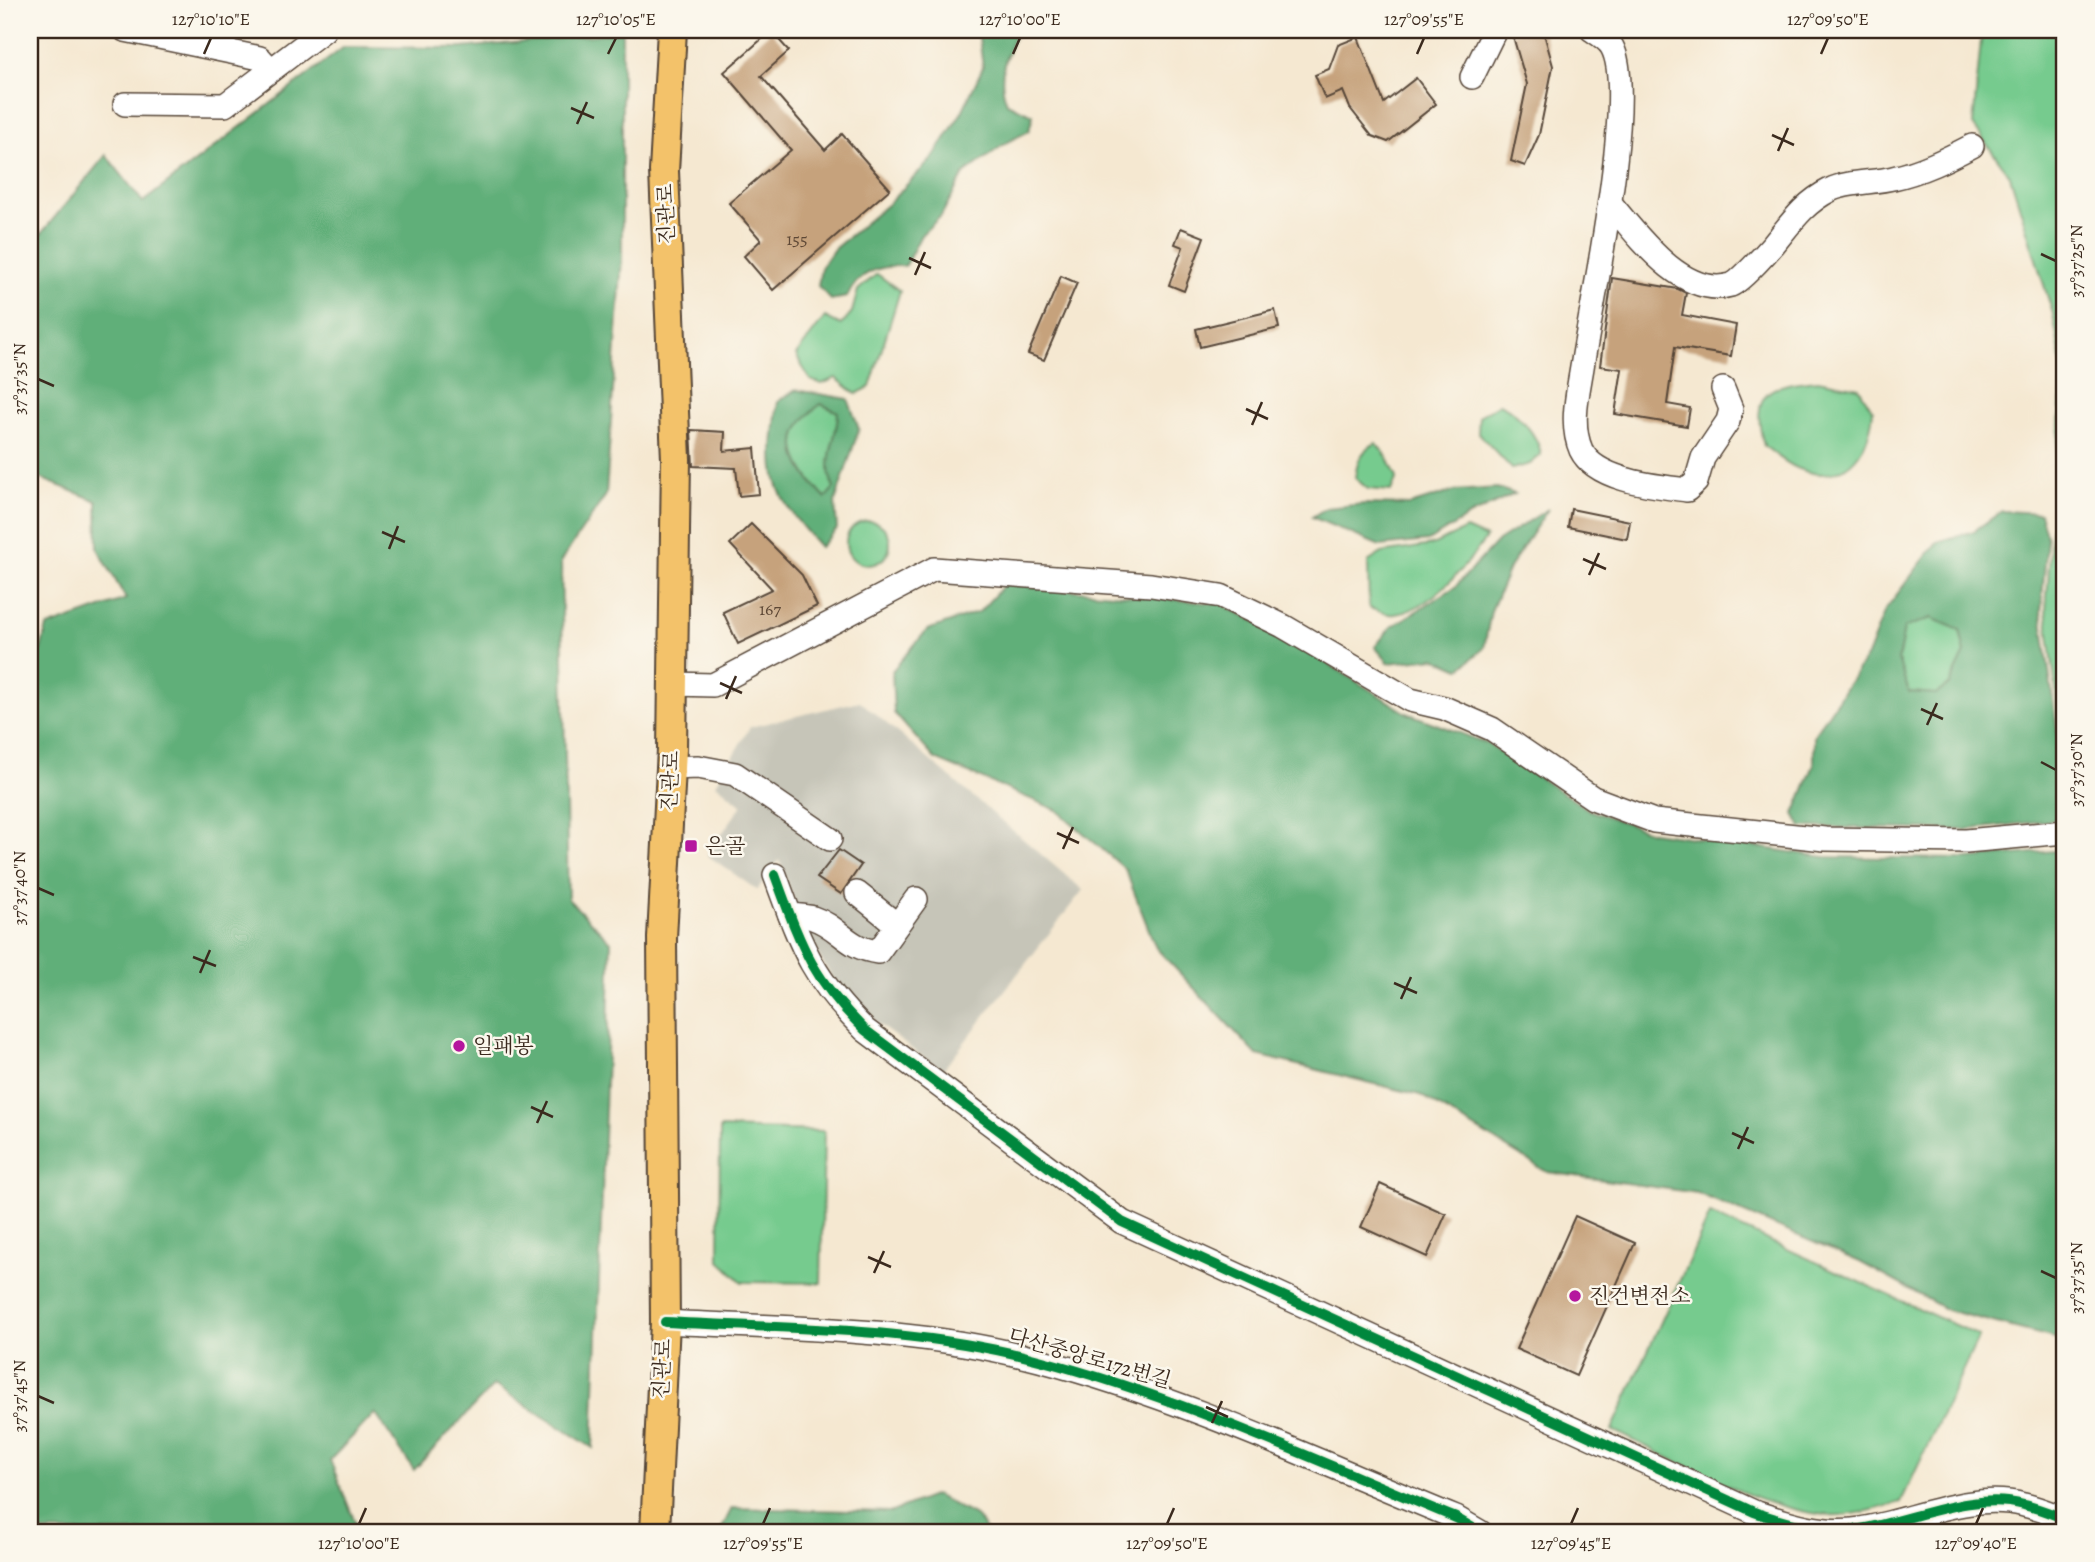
<svg xmlns="http://www.w3.org/2000/svg" width="2095" height="1562" font-family="Alegreya,'Noto Serif KR',serif">
	<rect width="100%" height="100%" fill="#fbf7ec"/>
	<filter id="ink" filterUnits="userSpaceOnUse"><feTurbulence type="fractalNoise" baseFrequency=".0143" numOctaves="2"/><feDisplacementMap in="SourceGraphic" scale="14" xChannelSelector="R" yChannelSelector="G"/><feConvolveMatrix kernelMatrix="1 2 1 2 8 2 1 2 1" color-interpolation-filters="sRGB"/></filter>
	<filter id="wash" filterUnits="userSpaceOnUse"><feTurbulence type="fractalNoise" baseFrequency=".00686" numOctaves="4" result="noise"/><feDisplacementMap in="SourceGraphic" scale="28" xChannelSelector="R" yChannelSelector="G"/><feGaussianBlur stdDeviation="1.57" result="paint"/><feColorMatrix in="noise" values="0 0 0 0 0 0 0 0 0 0 0 0 0 0 0 0 0 1.4 0 .05"/><feComposite in="paint" operator="in"/></filter>
	<g filter="url(#wash)">
		<rect width="100%" height="100%" fill="#f5e8d1"/>
		<polygon fill="#c6c5b8" points="860,701 1083,890 942,1071 875,1022 837,985 807,937 779,860 757,890 707,855 742,805 716,784 750,727"/>
		<g fill="#76cb8e" stroke="#587a56" stroke-width="2">
			<polygon points="1982,30 2058,30 2065,36 2065,763 2046,610 2063,371 2053,314 2010,176 1973,125"/>
			<polygon points="877,274 900,291 870,387 856,394 836,378 822,384 810,380 796,355 825,317 841,325 852,312 858,290"/>
			<path d="M1818 380 1859 388 1873 411C1869 454 1843 488 1797 468 1785 463 1774 453 1764 446 1750 392 1767 384 1818 380Z"/>
			<path d="M821 404 838 412C838 438 821 462 834 488L831 494 825 498C795 464 778 435 821 404Z"/>
			<path d="M1499 404C1518 412 1538 435 1541 455L1530 464 1512 469 1478 433 1479 416Z"/>
			<path d="M1376 443 1388 458 1397 478 1391 491 1368 489 1355 478C1357 461 1361 451 1376 443Z"/>
			<circle cx="868" cy="543" r="22"/>
			<path d="M1466 529 1486 538C1466 566 1431 609 1395 614 1388 616 1376 610 1369 608L1368 562 1382 553 1432 545Z"/>
			<polygon points="1932,618 1960,630 1965,653 1950,684 1936,694 1909,692 1898,660 1904,627"/>
			<polygon points="720,1128 824,1131 821,1283 742,1282 719,1260"/>
			<path d="M1710 1214 1979 1336 1901 1502C1877 1509 1852 1517 1827 1515 1758 1509 1675 1459 1612 1430Z"/>
		</g>
		<g fill="#60af79" stroke="#4e6c4c" stroke-width="2" fill-rule="evenodd">
			<path d="M978 30H1018C1006 54 996 76 1007 103L1033 115 1029 131 1007 142 964 174 941 216 921 235 905 266C879 265 858 272 847 297L831 300 818 286 821 268 834 249 888 204 932 159 962 112 983 67Z"/>
			<polygon points="622,32 622,257 606,495 561,561 568,899 611,942 593,1448 494,1385 414,1470 375,1413 330,1460 359,1532 30,1532 30,688 47,627 126,599 98,549 97,501 30,474 30,247 106,155 143,202 344,47 462,48"/>
			<path d="M796 390 848 399 859 429 835 502 837 529 820 547C769 491 768 474 778 401ZM821 404 838 412C838 440 821 460 834 488L825 498C794 465 778 435 821 404Z"/>
			<polygon points="1497,488 1515,494 1471,515 1428,541 1380,546 1312,517 1326,508 1364,504 1410,505 1454,491"/>
			<polygon points="1548,509 1509,568 1491,611 1484,648 1460,669 1435,658 1389,663 1375,647 1391,627 1455,587 1498,541"/>
			<path d="M2002 511 2040 513 2047 538 2041 612 2065 789V812L2062 819 1964 830 1801 827 1794 814 1814 765V735L1867 656 1885 610 1937 542 1974 531ZM1931 618 1960 630 1965 653 1950 684 1936 694 1909 692 1898 660 1904 628Z"/>
			<polygon points="1005,584 1221,604 1279,633 1407,713 1486,743 1589,810 1652,832 1826,857 1967,859 2065,850 2065,1341 1947,1310 1860,1262 1697,1193 1547,1172 1420,1095 1257,1055 1156,948 1125,869 1057,810 935,759 894,713 892,671 927,630 979,612"/>
			<polygon points="935,1495 977,1517 987,1532 720,1532 732,1508 892,1512"/>
		</g>
		<g id="blocks">
			<g fill="#c6a27c">
				<polygon points="1525,30 1543,30 1553,66 1539,135 1525,166 1511,161 1527,84 1512,33"/>
				<polygon points="771,31 789,51 761,76 825,150 842,134 890,189 773,290 744,256 761,240 729,203 791,150 724,72"/>
				<polygon points="1358,37 1384,103 1416,78 1436,104 1388,142 1372,136 1350,108 1343,91 1325,99 1315,75 1329,69 1338,45"/>
				<polygon points="1181,228 1204,237 1184,291 1169,285 1183,247 1175,244"/>
				<polygon points="1061,276 1077,283 1044,360 1028,354"/>
				<polygon points="1612,278 1678,289 1686,293 1682,315 1736,325 1731,356 1675,347 1667,404 1690,408 1687,426 1615,414 1622,369 1600,366"/>
				<polygon points="1275,310 1279,328 1200,347 1196,329"/>
				<polygon points="691,430 725,432 724,451 755,448 759,494 739,496 736,468 693,466"/>
				<polygon points="1571,509 1630,521 1627,539 1568,527"/>
				<polygon points="751,524 802,575 817,606 738,644 723,612 772,589 730,544"/>
				<polygon points="839,850 861,865 841,894 817,878"/>
				<polygon points="1380,1184 1446,1214 1427,1257 1361,1227"/>
				<polygon points="1575,1216 1635,1243 1576,1376 1516,1349"/>
			</g>
		</g>
	</g>
	<g filter="url(#ink)">
		<use href="#blocks" fill-opacity="0" stroke="#574639" stroke-width="2"/>
		<g fill="none" stroke-linecap="round" stroke-linejoin="round">
			<g stroke="#574639" stroke-width="26">
				<g id="minor">
					<polyline points="125,30 260,58 271,70"/>
					<path d="M1592 30C1598 34 1608 40 1612 47 1637 92 1592 302 1583 361 1579 389 1569 423 1581 450 1596 481 1657 486 1687 490L1696 482 1703 458 1728 421 1731 409 1723 389"/>
					<polyline points="1472,77 1495,30"/>
					<polyline points="125,104 225,105 324,30"/>
					<path d="M1610 203C1637 235 1683 299 1731 285 1740 282 1766 253 1773 245 1791 223 1804 203 1830 190 1848 181 1874 183 1893 178 1921 172 1947 159 1972 146"/>
					<polyline points="673,684 713,685 934,569 1151,585 1221,596 1283,626 1410,700 1444,708 1492,729 1593,798 1654,821 1825,839 1966,841 2065,832"/>
					<polyline points="671,768 698,767 735,774 830,839"/>
					<path d="M775 875C801 945 810 976 865 1030L1122 1222 1754 1512C1788 1523 1823 1535 1860 1529 1912 1521 1971 1491 2024 1505 2038 1508 2052 1514 2065 1519"/>
					<polyline points="857,893 897,925"/>
					<path d="M790 915C797 916 806 916 813 918 840 927 846 948 878 952L916 899"/>
					<path d="M665 1322C791 1329 916 1327 1039 1360 1183 1398 1319 1462 1456 1518L1480 1532"/>
				</g>
			</g>
			<g stroke="#574639" stroke-width="32">
				<polyline id="major" points="655,1532 665,1322 662,938 672,749 676,459 664,171 672,30"/>
			</g>
			<use href="#minor" stroke="#fff" stroke-width="23"/>
			<use href="#major" stroke="#f3c26a" stroke-width="28"/>
			<g stroke="#fbf7ec" stroke-width="15">
				<g id="cycleway">
					<path d="M775 875C801 945 810 976 865 1030L1122 1222 1754 1512C1788 1523 1823 1535 1860 1529 1912 1521 1971 1491 2024 1505 2038 1508 2052 1514 2065 1519"/>
					<path d="M665 1322C791 1329 916 1327 1039 1360 1183 1398 1319 1462 1456 1518L1480 1532"/>
				</g>
			</g>
			<use href="#cycleway" stroke="#00873e" stroke-width="10"/>
		</g>
	</g>
	<path fill="none" stroke="#3b2a1e" stroke-width="2.5" d="M204 54 211 38M608 54 616 38M1013 54 1020 38M1417 54 1424 38M1821 54 1828 38M571 108 594 118M577 124 587 102M1772 135 1794 145M1778 151 1788 128M2041 254 2056 261M909 258 931 268M915 275 925 252M38 379 54 386M1246 409 1268 419M1252 425 1262 402M382 532 405 542M389 549 398 526M1583 559 1606 569M1589 575 1599 553M720 683 742 693M726 699 736 676M1921 709 1943 719M1927 725 1937 703M2041 762 2056 770M1057 833 1079 843M1063 849 1073 827M38 888 54 895M193 957 216 966M200 973 210 950M1394 983 1417 993M1401 999 1411 977M531 1107 553 1117M537 1123 547 1101M1732 1133 1754 1143M1738 1149 1748 1127M868 1257 891 1267M2041 1271 2056 1278M874 1273 884 1251M38 1396 54 1403M1206 1407 1228 1417M1212 1423 1222 1401M359 1524 366 1508M763 1524 770 1508M1167 1524 1174 1508M1571 1524 1578 1508M1976 1524 1983 1508"/>
	<g fill="#b5179e" stroke="#fbf7ec" stroke-width="2.5">
		<rect x="684" y="839" width="14" height="14" rx="3.5"/>
		<circle cx="459" cy="1046" r="7"/>
		<circle cx="1575" cy="1296" r="7"/>
	</g>
	<g text-anchor="middle" dominant-baseline="central" stroke-width="5" stroke-linejoin="round" paint-order="stroke">
		<g font-size="18" fill="#5e4836">
			<text x="797" y="239">155</text>
			<text x="770" y="609">167</text>
		</g>
		<g font-size="21" fill="#3b2a1e" stroke="#fbf7ec">
			<text transform="translate(666 214) rotate(-92)">진관로</text>
			<text transform="translate(670 781) rotate(-87)">진관로</text>
			<text transform="translate(1090 1358) rotate(16)">다산중앙로172번길</text>
			<text transform="translate(662 1369) rotate(-87)">진관로</text>
		</g>
		<g font-size="21" fill="#3b2a1e" stroke="#fbf7ec" text-anchor="start">
			<text x="705" y="846">은골</text>
			<text x="473" y="1046">일패봉</text>
			<text x="1589" y="1296">진건변전소</text>
		</g>
	</g>
	<rect width="2095" height="1562" fill="none" stroke="#fbf7ec" stroke-width="77"/>
	<rect x="38" y="38" width="2018" height="1486" fill="none" stroke="#3b2a1e" stroke-width="2.5"/>
	<g font-size="18" text-anchor="middle" fill="#3b2a1e">
		<text x="211" y="25">127°10'10"E</text>
		<text x="616" y="25">127°10'05"E</text>
		<text x="1020" y="25">127°10'00"E</text>
		<text x="1424" y="25">127°09'55"E</text>
		<text x="1828" y="25">127°09'50"E</text>
		<text transform="translate(2076 261) rotate(-90)" y="6">37°37'25"N</text>
		<text transform="translate(19 379) rotate(-90)" y="6">37°37'35"N</text>
		<text transform="translate(2076 770) rotate(-90)" y="6">37°37'30"N</text>
		<text transform="translate(19 888) rotate(-90)" y="6">37°37'40"N</text>
		<text transform="translate(2076 1278) rotate(-90)" y="6">37°37'35"N</text>
		<text transform="translate(19 1396) rotate(-90)" y="6">37°37'45"N</text>
		<text x="359" y="1549">127°10'00"E</text>
		<text x="763" y="1549">127°09'55"E</text>
		<text x="1167" y="1549">127°09'50"E</text>
		<text x="1571" y="1549">127°09'45"E</text>
		<text x="1976" y="1549">127°09'40"E</text>
	</g>
</svg>
